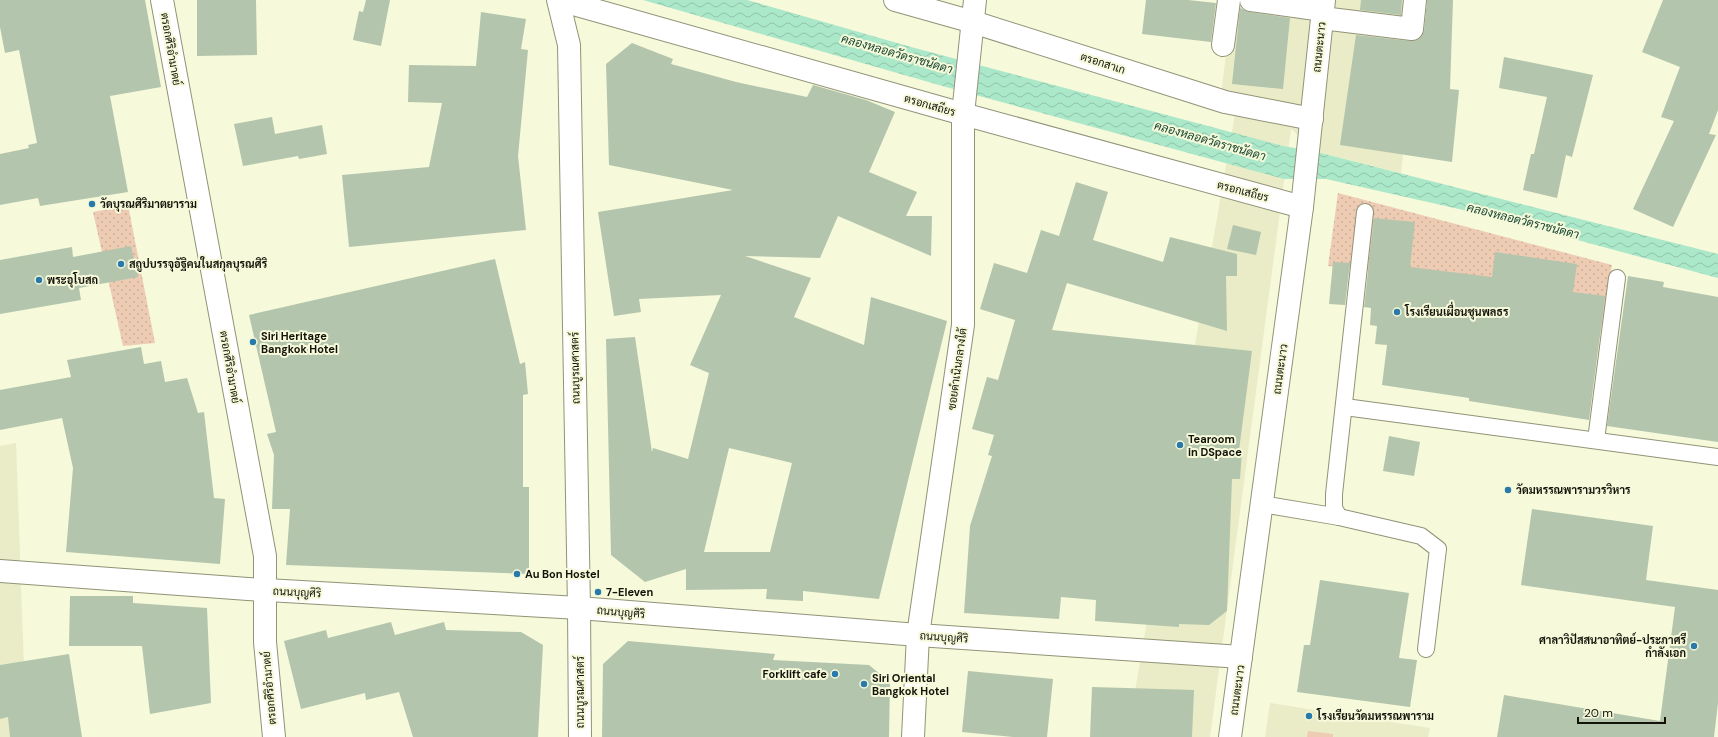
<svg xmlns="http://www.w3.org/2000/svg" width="1718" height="737" font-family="'DM Sans',Sarabun,sans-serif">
	<defs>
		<pattern id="park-dots" width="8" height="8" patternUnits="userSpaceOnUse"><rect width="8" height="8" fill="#eeccb3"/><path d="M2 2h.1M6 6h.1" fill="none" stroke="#cbae99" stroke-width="1.8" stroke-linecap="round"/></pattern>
		<pattern id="water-waves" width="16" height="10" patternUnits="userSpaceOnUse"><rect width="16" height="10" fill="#abe7c9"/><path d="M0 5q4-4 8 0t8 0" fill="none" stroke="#92c5ab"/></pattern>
	</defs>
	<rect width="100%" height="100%" fill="#f6f9da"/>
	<g fill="#e9ecc6">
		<polygon points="1233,0 1420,0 1401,173 1317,152 1291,129 1210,737 1127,737 1235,114 1219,110"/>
		<polygon points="16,443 26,725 29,737 0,737 0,446"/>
		<polygon points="1270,703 1430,728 1428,737 1265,737"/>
	</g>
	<g fill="url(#park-dots)">
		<polygon points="1338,193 1612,265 1596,359 1463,283 1328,266"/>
		<polygon points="128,205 155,343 123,346 93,212"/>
	</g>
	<polygon fill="#eeccb3" points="1308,731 1333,734 1333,737 1307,737"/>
	<polygon fill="url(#water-waves)" points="643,0 747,0 911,47 1283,146 1317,152 1718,254 1718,278 1481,214 1326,179 1284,179 946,87"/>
	<g fill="#b3c5ac" fill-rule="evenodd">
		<polygon points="0,0 145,0 161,87 110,96 128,192 40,206 38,198 0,205 0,154 29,148 28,145 37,143 19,50 5,53 0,27"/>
		<polygon points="197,0 256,0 257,55 197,56"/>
		<polygon points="366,0 390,0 381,46 353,40 359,11 363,12"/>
		<polygon points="1146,0 1188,0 1216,3 1211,42 1142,34"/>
		<polygon points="1361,0 1402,0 1401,15 1360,10"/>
		<polygon points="1427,0 1453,0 1450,89 1459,90 1452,162 1340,145 1356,35 1410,41 1417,40 1422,36 1424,31"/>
		<polygon points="1663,0 1718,0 1718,110 1709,134 1716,135 1673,227 1633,209 1674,121 1661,117 1680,67 1642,52"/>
		<polygon points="1240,8 1249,12 1290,18 1283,89 1232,84"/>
		<polygon points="481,12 526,19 521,49 528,50 518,156 526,230 349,247 342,175 429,167 442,103 408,102 409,65 476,66"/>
		<path d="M632 43 673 59 671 64 736 82 807 97 813 85 866 100 895 112 869 172 917 192 906 216H932L931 256 838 216 820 258 745 256 811 278 794 317 864 345 871 297 947 321 879 599 803 591V601L766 599 767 589 686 590V569L645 582 611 555 606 339 635 337 652 452 653 448 688 459 709 373 690 365 721 295 639 299 641 312 614 316 598 212 733 190 609 165 606 64ZM729 448 792 463 770 552H704Z"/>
		<polygon points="1504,57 1593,75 1572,157 1566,155 1557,198 1523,190 1531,154 1534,154 1547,97 1499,88"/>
		<polygon points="272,117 275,134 322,125 327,154 299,159 298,156 243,166 234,124"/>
		<polygon points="1076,182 1108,192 1093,240 1163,262 1170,237 1237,254 1237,276 1226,276 1227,331 1067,283 1052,330 1252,351 1239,450 1242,450 1240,479 1232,479 1227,611 1209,625 1179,624 1179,627 1095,621 1096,600 1061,597 1059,619 964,613 970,526 992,456 988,455 994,435 972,429 987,377 998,380 1015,320 980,309 994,263 1027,273 1041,230 1059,236"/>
		<polygon points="1374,218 1415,222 1410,267 1492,277 1495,252 1577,264 1573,292 1605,296 1589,420 1469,401 1469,398 1382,385 1387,345 1375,344 1377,326 1370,325 1371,308 1364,307"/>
		<polygon points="1233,225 1261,232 1256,255 1227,249"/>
		<polygon points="131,246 138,277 79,288 81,300 0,314 0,260 72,247 73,257"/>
		<polygon points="495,259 520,364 525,362 528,394 523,395 523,487 529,487 529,574 286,565 290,509 272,509 274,455 267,434 276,432 249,315"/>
		<polygon points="1333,262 1350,263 1345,305 1329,304"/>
		<polygon points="1628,276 1664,282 1663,287 1718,297 1718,442 1607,426"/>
		<polygon points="141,347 144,364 161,361 165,382 187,378 198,413 204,412 214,498 225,499 220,564 66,552 73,468 62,418 0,430 0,390 71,377 67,360"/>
		<polygon points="1389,436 1420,442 1414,476 1383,471"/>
		<polygon points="1532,509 1653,526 1646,580 1718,590 1718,703 1714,737 1497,737 1504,695 1660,721 1675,607 1521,585"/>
		<polygon points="1320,580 1409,593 1399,658 1417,660 1410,707 1297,692 1304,645 1310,645"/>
		<polygon points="70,596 133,596 133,603 207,608 211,703 150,714 142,646 69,646"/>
		<polygon points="391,622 395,635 444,622 446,630 521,632 543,645 538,737 413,737 399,692 366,700 365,693 301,709 284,641 326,630 328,638"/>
		<polygon points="628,641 775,654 773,660 869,665 890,682 889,737 602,737 603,664"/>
		<polygon points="69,654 82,737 10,737 8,717 0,719 0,665"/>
		<polygon points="968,671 1053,679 1047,737 1013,737 962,732"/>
		<polygon points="1092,687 1194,690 1192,737 1090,737"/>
	</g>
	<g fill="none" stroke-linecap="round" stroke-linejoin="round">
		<g stroke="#919377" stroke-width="18">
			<g id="service">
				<polyline points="1365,212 1334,494 1334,508 1339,517 1421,536 1438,549 1426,649"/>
				<polyline points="1345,407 1718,457"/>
				<polyline points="1596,440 1617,278"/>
				<polyline points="1262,504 1339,517"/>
			</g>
		</g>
		<g stroke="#919377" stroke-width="24">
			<g id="minor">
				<polyline points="162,0 265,556 265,642 274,737"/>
				<polyline points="558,0 569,45 579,608 580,737"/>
				<polyline points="559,0 963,114 1302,207"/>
				<polyline points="895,0 973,22 1225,102 1312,119"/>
				<polyline points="1251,0 1323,10"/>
				<polyline points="1322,18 1412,29 1415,0"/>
				<polyline points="1223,45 1229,0"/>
				<polyline points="0,571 248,589 579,608 918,635 1241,657"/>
				<polyline points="913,737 918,635 963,325 963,114 975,0"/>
			</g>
		</g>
		<g stroke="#919377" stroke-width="24">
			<polyline id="tertiary" points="1230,737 1302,207 1324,0"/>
		</g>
		<use href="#service" stroke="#fff" stroke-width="16"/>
		<use href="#minor" stroke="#fff" stroke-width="22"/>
		<use href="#tertiary" stroke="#fff" stroke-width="22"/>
	</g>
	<g fill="#2979aa" stroke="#f6f9da" stroke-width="1.5">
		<circle cx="92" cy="204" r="4"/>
		<circle cx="121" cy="264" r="4"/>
		<circle cx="39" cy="280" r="4"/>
		<circle cx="1397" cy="312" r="4"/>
		<circle cx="253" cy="342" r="4"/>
		<circle cx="1180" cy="445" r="4"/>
		<circle cx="1508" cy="490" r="4"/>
		<circle cx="517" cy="574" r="4"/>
		<circle cx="598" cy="592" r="4"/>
		<circle cx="1694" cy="646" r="4"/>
		<circle cx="835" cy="674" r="4"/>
		<circle cx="864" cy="684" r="4"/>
		<circle cx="1309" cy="716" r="4"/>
	</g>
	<g text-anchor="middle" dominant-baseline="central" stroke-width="4" stroke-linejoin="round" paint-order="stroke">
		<g font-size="11" fill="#131309" stroke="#f6f9da">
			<text transform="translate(1319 47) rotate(-84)">ถนนตะนาว</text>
			<text transform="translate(171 49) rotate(80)">ตรอกศิริอำมาตย์</text>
			<text transform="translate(1103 63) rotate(18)">ตรอกสาเก</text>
			<text transform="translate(930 105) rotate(16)">ตรอกเสถียร</text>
			<text transform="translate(1243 191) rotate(15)">ตรอกเสถียร</text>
			<text transform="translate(230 367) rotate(80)">ตรอกศิริอำมาตย์</text>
			<text transform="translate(575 368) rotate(-91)">ถนนบูรณศาสตร์</text>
			<text transform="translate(957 369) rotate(-82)">ซอยดำเนินกลางใต้</text>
			<text transform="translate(1280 369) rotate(-82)">ถนนตะนาว</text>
			<text transform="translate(297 592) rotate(3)">ถนนบุญศิริ</text>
			<text transform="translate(621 612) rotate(5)">ถนนบุญศิริ</text>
			<text transform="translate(944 637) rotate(4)">ถนนบุญศิริ</text>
			<text transform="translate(269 688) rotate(-95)">ตรอกศิริอำมาตย์</text>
			<text transform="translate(1237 690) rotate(-82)">ถนนตะนาว</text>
			<text transform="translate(580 692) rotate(-90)">ถนนบูรณศาสตร์</text>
		</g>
		<g font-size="11" font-weight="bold" fill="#131309" stroke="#f6f9da" text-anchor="start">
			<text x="100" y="204">วัดบุรณศิริมาตยาราม</text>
			<text x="129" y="264">สถูปบรรจุอัฐิคนในสกุลบุรณศิริ</text>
			<text x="47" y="280">พระอุโบสถ</text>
			<text x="1405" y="312">โรงเรียนเผื่อนชุนพลธร</text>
			<text x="261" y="336">Siri Heritage<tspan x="261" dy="13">Bangkok Hotel</tspan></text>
			<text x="1188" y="439">Tearoom<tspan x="1188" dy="13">in DSpace</tspan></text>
			<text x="1516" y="490">วัดมหรรณพารามวรวิหาร</text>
			<text x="525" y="574">Au Bon Hostel</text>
			<text x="606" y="592">7-Eleven</text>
			<text x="1686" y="640" text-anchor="end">ศาลาวิปัสสนาอาทิตย์-ประภาศรี<tspan x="1686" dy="13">กำลังเอก</tspan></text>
			<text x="827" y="674" text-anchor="end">Forklift cafe</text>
			<text x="872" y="678">Siri Oriental<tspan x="872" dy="13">Bangkok Hotel</tspan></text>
			<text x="1317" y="716">โรงเรียนวัดมหรรณพาราม</text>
		</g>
		<g font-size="12" font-style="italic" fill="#184733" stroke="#f6f9da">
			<text transform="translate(897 54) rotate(16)">คลองหลอดวัดราชนัดดา</text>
			<text transform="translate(1210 141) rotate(16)">คลองหลอดวัดราชนัดดา</text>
			<text transform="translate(1523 221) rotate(14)">คลองหลอดวัดราชนัดดา</text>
		</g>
	</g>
	<path d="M1578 717v6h87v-6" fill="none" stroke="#131309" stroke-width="2"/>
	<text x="1584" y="717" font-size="12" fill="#131309" stroke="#f6f9da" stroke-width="3" paint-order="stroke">20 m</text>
</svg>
